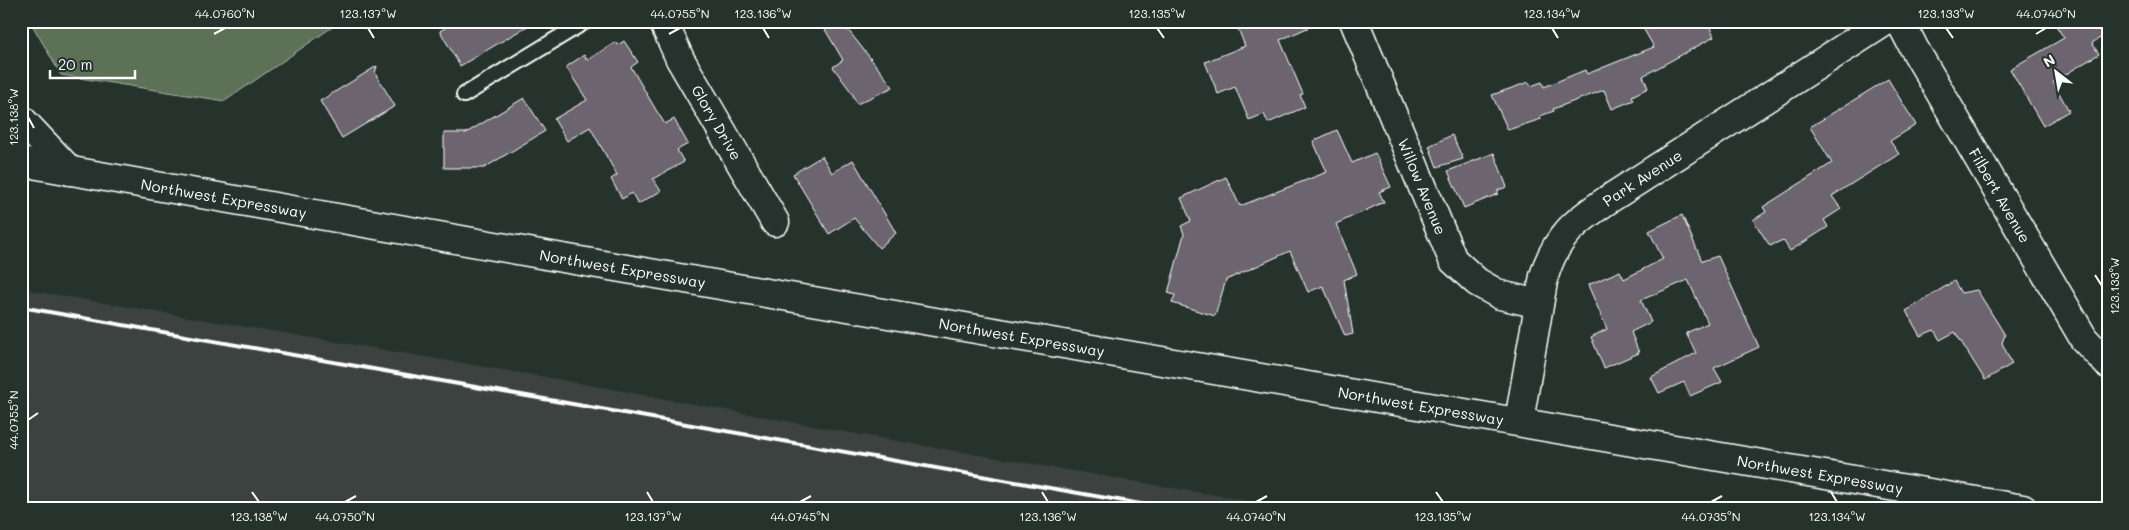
<svg xmlns="http://www.w3.org/2000/svg" width="2129" height="530" font-family="Mali,sans-serif">
	<rect width="100%" height="100%" fill="#26332d"/>
	<filter id="ink" filterUnits="userSpaceOnUse"><feTurbulence type="fractalNoise" baseFrequency=".02" numOctaves="2"/><feDisplacementMap in="SourceGraphic" scale="10" xChannelSelector="R" yChannelSelector="G"/><feConvolveMatrix kernelMatrix="1 2 1 2 8 2 1 2 1" color-interpolation-filters="sRGB"/></filter>
	<g filter="url(#ink)">
		<polygon fill="#3b4241" points="21,289 545,377 885,439 1297,509 21,509"/>
		<polygon fill="#5c7155" stroke="#aeb8aa" points="30,21 341,21 225,101 61,75"/>
		<g fill="#6c6570" stroke="#fff">
			<polygon points="456,21 536,21 460,66 440,31"/>
			<polygon points="820,21 841,21 893,87 857,104 852,93 833,67 843,60"/>
			<polygon points="1235,21 1323,21 1280,40 1303,94 1300,95 1305,107 1268,123 1264,114 1249,120 1235,87 1218,94 1205,62 1245,46"/>
			<polygon points="1639,21 1707,21 1714,37 1643,76 1648,88 1632,96 1634,100 1612,109 1604,90 1553,109 1554,111 1540,116 1541,119 1508,130 1492,95 1529,82 1531,86 1542,82 1544,87 1585,70 1587,74 1654,47"/>
			<polygon points="2053,21 2108,21 2108,33 2092,43 2099,54 2053,82 2069,111 2043,126 2010,69 2064,38"/>
			<polygon points="624,41 638,62 631,67 656,110 665,124 674,119 688,144 677,150 684,162 653,179 661,191 638,204 632,193 622,199 611,179 617,175 590,127 567,141 554,119 587,100 566,67 584,55 587,60 616,42 618,45"/>
			<polygon points="377,66 375,73 395,106 342,138 320,101"/>
			<polygon points="1888,79 1916,125 1890,141 1899,154 1832,196 1841,209 1824,220 1828,227 1790,251 1783,240 1770,246 1753,220 1766,212 1763,207 1832,163 1810,127"/>
			<polygon points="524,98 545,131 484,168 444,168 444,133 466,133"/>
			<polygon points="1337,130 1352,163 1375,153 1391,187 1379,192 1384,202 1336,224 1357,274 1344,280 1353,334 1345,336 1323,286 1308,292 1290,251 1226,280 1215,316 1172,303 1175,295 1168,293 1184,234 1181,226 1191,221 1181,198 1226,177 1240,206 1327,172 1313,141"/>
			<polygon points="1452,135 1463,159 1437,167 1429,146"/>
			<polygon points="1494,153 1507,187 1498,190 1498,194 1464,208 1448,171"/>
			<polygon points="822,156 832,173 853,160 896,233 879,248 854,218 829,234 793,174"/>
			<polygon points="1682,215 1702,261 1718,256 1759,347 1714,368 1722,382 1690,396 1684,382 1659,393 1651,377 1696,353 1686,333 1708,323 1688,280 1641,300 1651,322 1631,332 1639,353 1604,368 1591,337 1607,329 1588,285 1620,271 1624,279 1663,259 1649,231"/>
			<polygon points="1954,281 1961,293 1977,290 2005,335 2002,343 2012,364 1985,380 1955,332 1940,340 1934,330 1920,336 1906,311"/>
		</g>
		<g fill="none" stroke-linecap="round" stroke-linejoin="round">
			<g stroke="#fff" stroke-width="18">
				<polyline id="service" points="464,95 586,21"/>
			</g>
			<g stroke="#fff" stroke-width="31">
				<g id="minor">
					<path id="s1" d="M663 21 680 59 775 222"/>
					<path id="s2" d="M1354 21 1453 260 1477 282 1500 295 1539 304"/>
					<path id="s3" d="M1900 21 1914 48 2084 339 2108 364"/>
				</g>
			</g>
			<g stroke="#fff" stroke-width="31">
				<g id="tertiary">
					<polyline points="21,119 70,171"/>
					<path id="s4" d="M1519 421 1544 276C1556 236 1576 221 1609 199L1886 21"/>
				</g>
			</g>
			<g stroke="#fff" stroke-width="31">
				<g id="secondary">
					<path id="s5" d="M21 162 551 256 2023 509"/>
				</g>
			</g>
			<use href="#service" stroke="#26332d" stroke-width="14"/>
			<use href="#minor" stroke="#26332d" stroke-width="28"/>
			<use href="#tertiary" stroke="#26332d" stroke-width="28"/>
			<use href="#secondary" stroke="#26332d" stroke-width="28"/>
			<polyline stroke="#fff" stroke-width="4" points="21,307 1169,509"/>
		</g>
	</g>
	<path fill="none" stroke="#fff" stroke-width="2" d="M368 28 374 38M763 28 769 38M1157 28 1164 38M1552 28 1558 38M1946 28 1953 38M214 34 225 28M669 34 680 28M2036 34 2046 28M28 117 34 128M2095 275 2102 286M28 420 38 413M252 492 259 502M647 492 653 502M1042 492 1048 502M1436 492 1443 502M1831 492 1837 502M345 502 356 496M800 502 811 496M1256 502 1267 496M1711 502 1722 496"/>
	<g text-anchor="middle" dominant-baseline="central" stroke-width="4" stroke-linejoin="round" paint-order="stroke">
		<g font-size="15" fill="#fff" stroke="#26332d">
			<text stroke="none"><textPath href="#s1" startOffset="115">Glory Drive</textPath></text>
			<text stroke="none"><textPath href="#s4" startOffset="290">Park Avenue</textPath></text>
			<text stroke="none"><textPath href="#s2" startOffset="179">Willow Avenue</textPath></text>
			<text stroke="none"><textPath href="#s3" startOffset="201">Filbert Avenue</textPath></text>
			<text stroke="none"><textPath href="#s5" startOffset="206">Northwest Expressway</textPath></text>
			<text stroke="none"><textPath href="#s5" startOffset="611">Northwest Expressway</textPath></text>
			<text stroke="none"><textPath href="#s5" startOffset="1016">Northwest Expressway</textPath></text>
			<text stroke="none"><textPath href="#s5" startOffset="1421">Northwest Expressway</textPath></text>
			<text stroke="none"><textPath href="#s5" startOffset="1826">Northwest Expressway</textPath></text>
		</g>
	</g>
	<rect width="2129" height="530" fill="none" stroke="#26332d" stroke-width="55"/>
	<g transform="translate(2056 72) rotate(329)" stroke="#26332d" stroke-width="4" paint-order="stroke">
	<path d="M0-4L9 19L0 12L-9 19Z" fill="#ffffff"/>
	<text y="-8" font-size="14" font-weight="bold" text-anchor="middle" fill="#ffffff">N</text>
	</g>
	<path d="M50 70v8h85v-8" fill="none" stroke="#ffffff" stroke-width="2.5"/>
	<text x="58" y="70" font-size="15" fill="#ffffff" stroke="#26332d" stroke-width="4" paint-order="stroke">20 m</text>
	<rect x="28" y="28" width="2074" height="474" fill="none" stroke="#fff" stroke-width="2"/>
	<g font-size="12" text-anchor="middle" fill="#fff">
		<text x="225" y="18">44.0760°N</text>
		<text x="368" y="18">123.137°W</text>
		<text x="680" y="18">44.0755°N</text>
		<text x="763" y="18">123.136°W</text>
		<text x="1157" y="18">123.135°W</text>
		<text x="1552" y="18">123.134°W</text>
		<text x="1946" y="18">123.133°W</text>
		<text x="2046" y="18">44.0740°N</text>
		<text transform="translate(14 117) rotate(-90)" y="4">123.138°W</text>
		<text transform="translate(2115 286) rotate(-90)" y="4">123.133°W</text>
		<text transform="translate(14 420) rotate(-90)" y="4">44.0755°N</text>
		<text x="259" y="521">123.138°W</text>
		<text x="345" y="521">44.0750°N</text>
		<text x="653" y="521">123.137°W</text>
		<text x="800" y="521">44.0745°N</text>
		<text x="1048" y="521">123.136°W</text>
		<text x="1256" y="521">44.0740°N</text>
		<text x="1443" y="521">123.135°W</text>
		<text x="1711" y="521">44.0735°N</text>
		<text x="1837" y="521">123.134°W</text>
	</g>
</svg>
